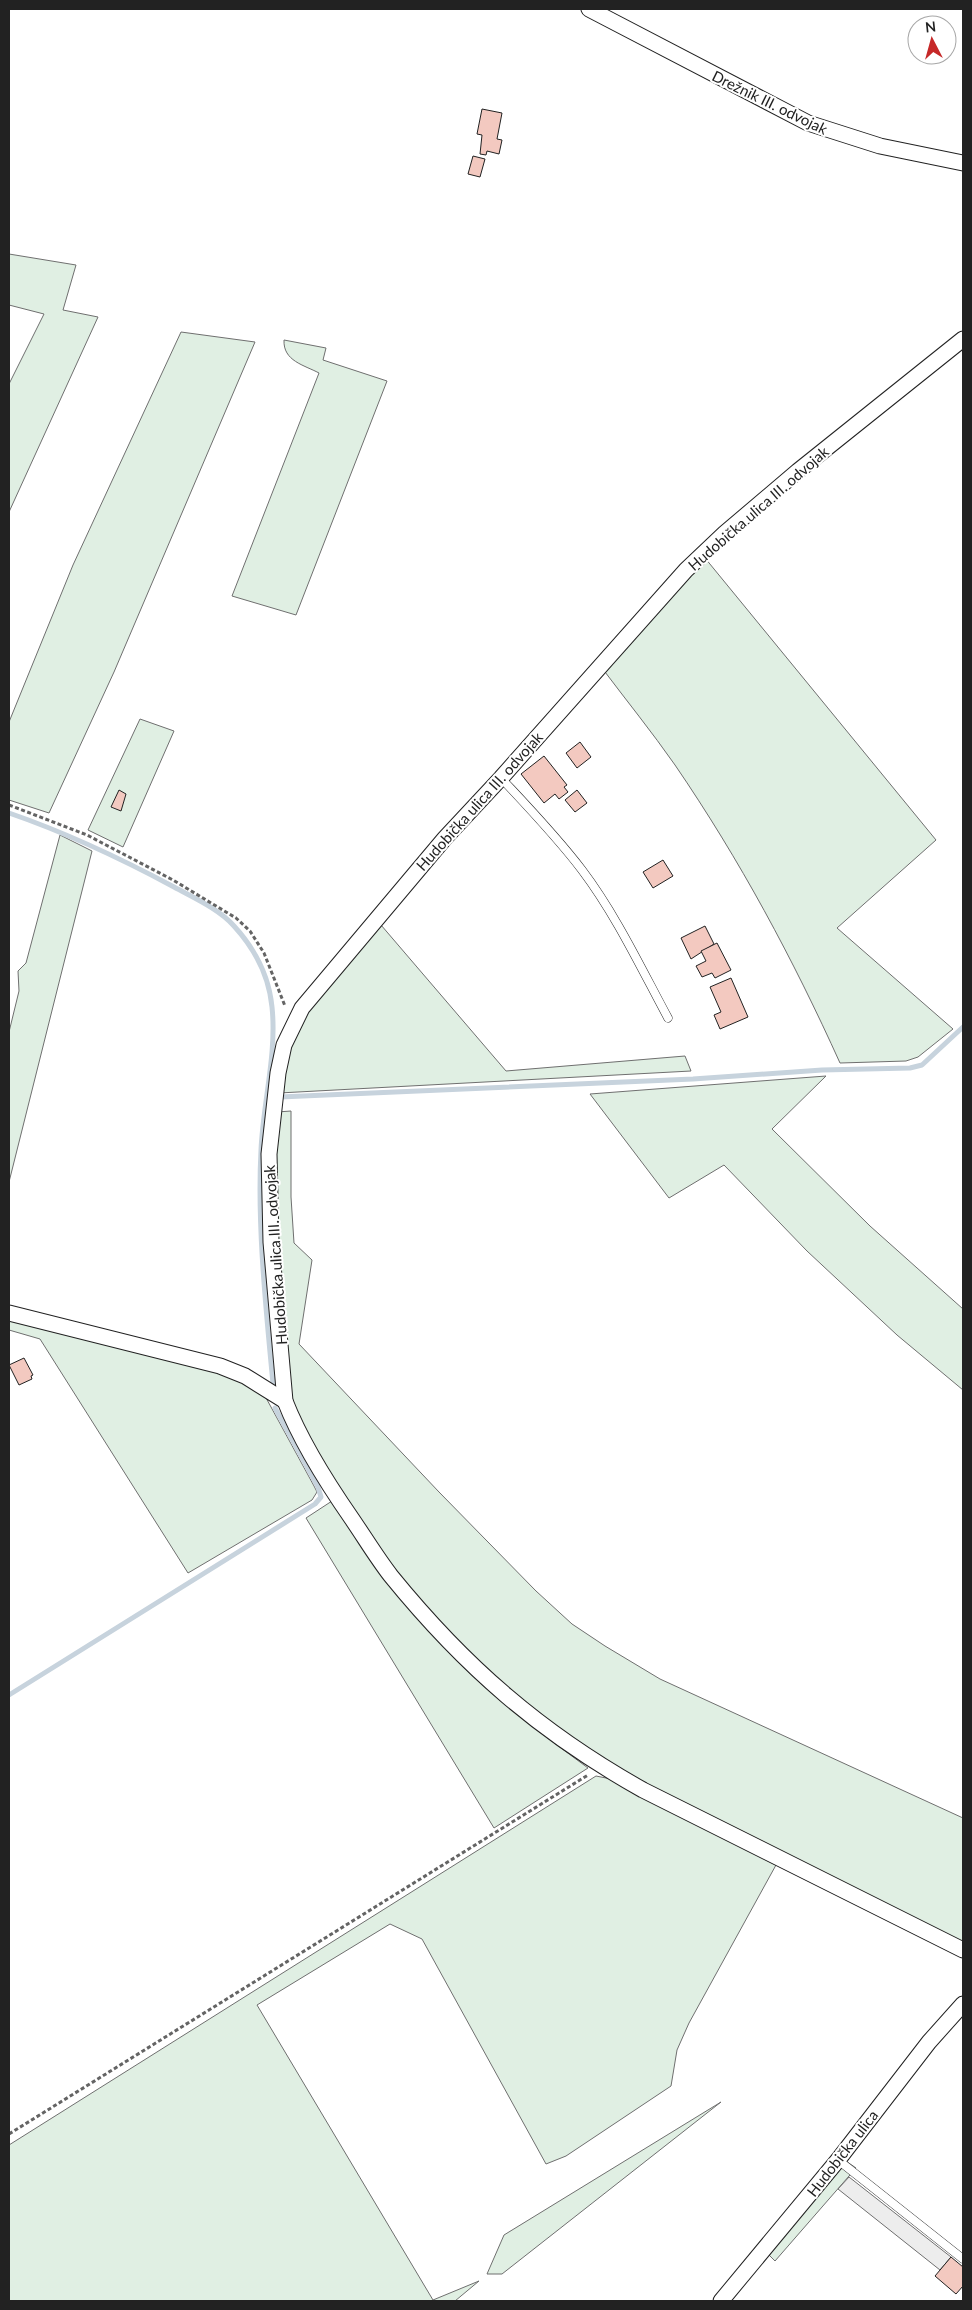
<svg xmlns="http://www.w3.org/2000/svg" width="972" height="2310" font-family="Lato,sans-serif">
	<rect width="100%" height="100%" fill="#fff"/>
	<g fill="#e0efe3" stroke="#6f6f6f">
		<polygon points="9,254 76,265 63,310 98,317 9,512 9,384 44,314 9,305"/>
		<polygon points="181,332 255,342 114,672 49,813 9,800 9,722 73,565"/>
		<path d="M284 340 326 348 323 360 387 381 296 615 232 596 319 373C304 365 283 361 284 340Z"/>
		<path d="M705 558 936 840 837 928 953 1029 918 1057 906 1061 840 1063C793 959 740 860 675 765 652 732 626 700 602 668Z"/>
		<polygon points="140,719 174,731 123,847 88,830"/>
		<polygon points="60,835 92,851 9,1182 9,1032 19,991 18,971 26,963"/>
		<polygon points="381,925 506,1071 685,1056 691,1071 279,1093 288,1053 308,1009"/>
		<polygon points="826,1076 772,1129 870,1226 963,1309 963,1390 897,1335 807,1251 724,1165 669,1198 590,1094"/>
		<polygon points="291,1111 291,1197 294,1243 312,1260 299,1344 439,1492 536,1591 572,1624 605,1646 660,1679 963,1818 963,1944 604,1762 501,1686 393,1571 343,1495 299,1419 291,1399 274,1201 277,1112"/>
		<polygon points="9,1318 220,1372 244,1382 265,1396 314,1486 317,1492 312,1500 188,1573 40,1339 9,1330"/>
		<path d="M332 1501C367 1551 403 1602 445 1648 487 1694 538 1731 588 1768L494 1828 306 1518Z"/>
		<polygon points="596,1776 611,1779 776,1865 689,2023 677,2050 671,2086 566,2156 546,2164 422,1939 390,1924 257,2005 433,2300 479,2281 455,2301 9,2301 9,2145"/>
		<polygon points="721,2102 502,2274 487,2274 504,2235"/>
		<polygon points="846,2161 856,2168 775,2261 768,2254"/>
	</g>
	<polygon fill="#ededed" stroke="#6f6f6f" points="849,2177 951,2257 940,2270 838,2189"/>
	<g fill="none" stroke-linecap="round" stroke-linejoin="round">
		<g stroke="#c7d3dd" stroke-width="5">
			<path d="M9 813C67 833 120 858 174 887 194 898 219 909 234 926 255 949 269 976 272 1007 277 1054 263 1103 261 1150 257 1225 266 1309 273 1384"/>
			<polyline points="280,1097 693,1079 822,1070 910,1068 922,1065 963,1027"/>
			<polyline points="9,1695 315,1504 321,1497 318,1487 275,1408"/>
		</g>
	</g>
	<g fill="#f3c9c0" stroke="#222">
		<polygon points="482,109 502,113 497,139 502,140 499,154 487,151 486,155 480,154 482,135 477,134"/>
		<polygon points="473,156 485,159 480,177 468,174"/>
		<polygon points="580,742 591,757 577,768 566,753"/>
		<polygon points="544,756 567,785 564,787 568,792 559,799 555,794 544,803 521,774"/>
		<polygon points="119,790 126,794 121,811 111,807"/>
		<polygon points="577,790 587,803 575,812 565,800"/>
		<polygon points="663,860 673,876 653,888 643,872"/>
		<polygon points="705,926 714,944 691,959 681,938"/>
		<polygon points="717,943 731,970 715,978 712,973 702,977 696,966 706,961 701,951"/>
		<polygon points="731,978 748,1017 720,1029 714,1015 721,1012 710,987"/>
		<polygon points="24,1358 33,1375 31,1376 32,1379 19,1385 9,1365"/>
		<polygon points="951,2257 963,2267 963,2286 956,2294 935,2276"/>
	</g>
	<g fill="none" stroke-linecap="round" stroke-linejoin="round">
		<g stroke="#222" stroke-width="9">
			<g id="lane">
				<path d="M501 778C529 808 557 837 582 870 616 915 641 968 668 1018"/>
				<polyline points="838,2160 963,2259"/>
			</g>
		</g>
		<g stroke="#222" stroke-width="17">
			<g id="street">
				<polyline points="589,9 808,123 880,146 963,163"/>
				<path d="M963 339 798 471 725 533 686 570 501 778 445 838 302 1008 284 1045 278 1073 269 1154 271 1242 285 1401C301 1442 327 1483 352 1519 365 1538 377 1558 391 1576 465 1667 541 1733 643 1790L963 1950"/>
				<polyline points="9,1313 220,1366 245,1376 285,1401"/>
				<polyline points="721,2301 838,2160 929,2042 963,2004"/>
			</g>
		</g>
		<g stroke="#646464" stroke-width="3" stroke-dasharray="4 2.5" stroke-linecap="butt">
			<polyline points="9,805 87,835 173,880 236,918 250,931 264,953 285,1006"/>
			<polyline points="9,2134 588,1775"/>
		</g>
		<use href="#lane" stroke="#fff" stroke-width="8"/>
		<use href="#street" stroke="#fff" stroke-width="15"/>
	</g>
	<g text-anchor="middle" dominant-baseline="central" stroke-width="4" stroke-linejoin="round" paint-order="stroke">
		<g font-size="15" fill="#222" stroke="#fff">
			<text transform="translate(770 102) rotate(26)">Drežnik III. odvojak</text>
			<text transform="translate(758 508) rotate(-41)">Hudobička ulica III. odvojak</text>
			<text transform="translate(479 801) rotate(-48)">Hudobička ulica III. odvojak</text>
			<text transform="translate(275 1255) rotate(-94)">Hudobička ulica III. odvojak</text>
			<text transform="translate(842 2153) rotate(-52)">Hudobička ulica</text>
		</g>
	</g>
	<rect width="972" height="2310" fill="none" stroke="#222222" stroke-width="20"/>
	<g transform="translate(932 40) rotate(354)"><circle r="24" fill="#ffffff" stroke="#a7a7a7"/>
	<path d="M0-4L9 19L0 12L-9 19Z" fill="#c62828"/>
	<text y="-8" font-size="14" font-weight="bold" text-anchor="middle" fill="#222222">N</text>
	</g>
</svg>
